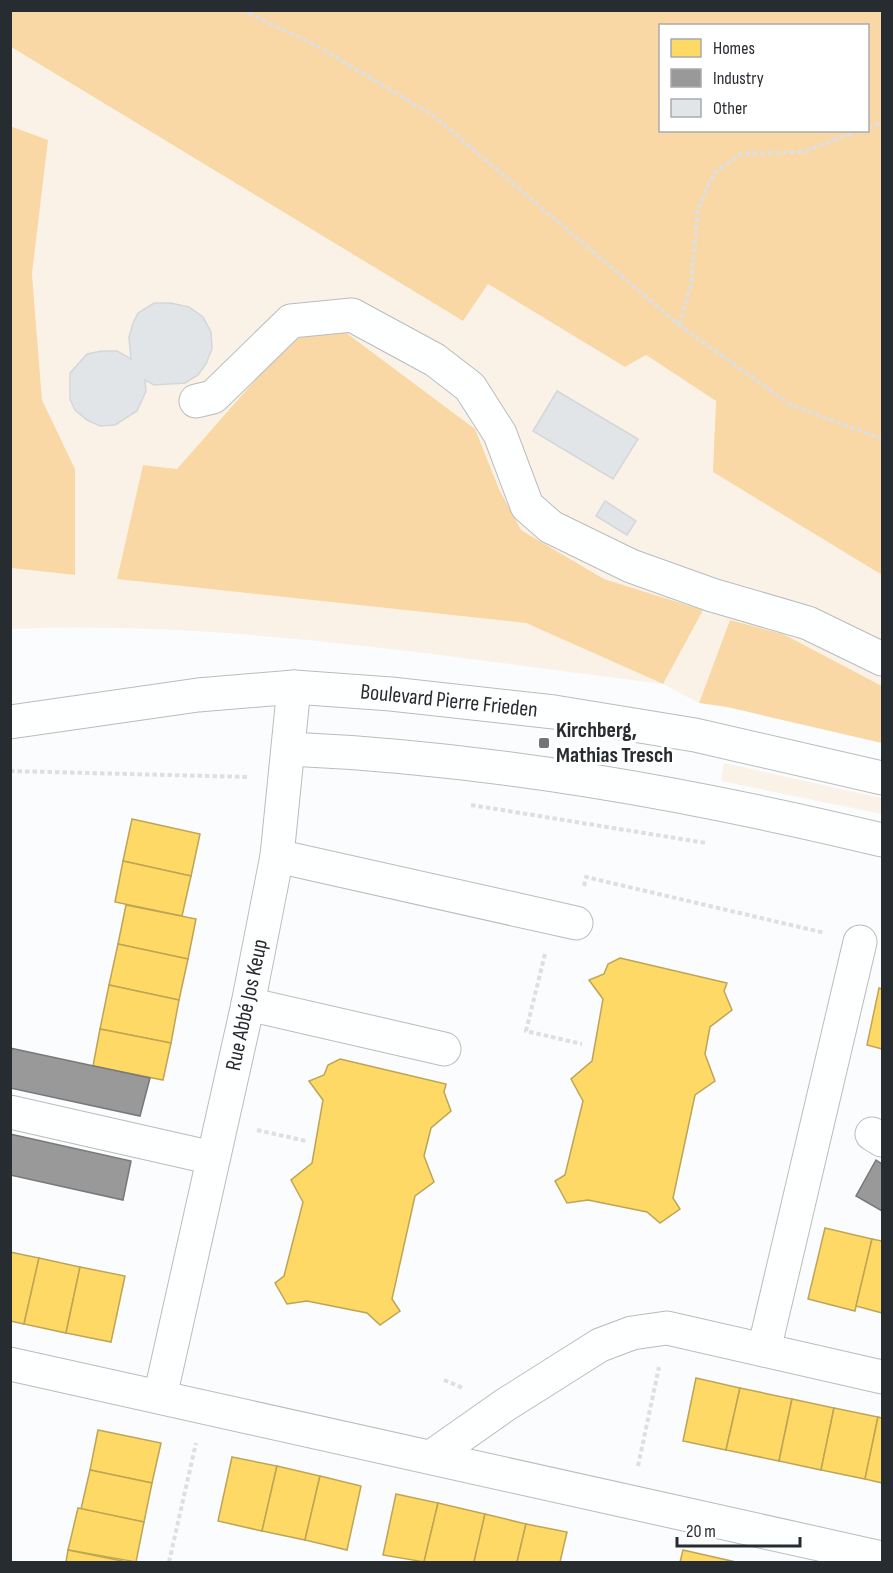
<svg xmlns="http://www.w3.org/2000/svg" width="893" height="1573" font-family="'Sofia Sans Condensed',sans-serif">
	<rect width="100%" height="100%" fill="#fafcfd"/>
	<g fill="#faf2e6" fill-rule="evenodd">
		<path d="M10 47 463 321 487 283 625 367 646 355 716 401 714 472 882 575V686L783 634 730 620 699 703 663 684C447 657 228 620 11 629V568L75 575V469L42 400 32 274 47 140 11 126ZM291 339 499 489 521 530 604 579 702 610 662 684 526 623 117 579 143 465 177 469Z"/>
		<polygon points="724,763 882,798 882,814 721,781"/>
	</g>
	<g fill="#f9d8a6" fill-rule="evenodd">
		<path d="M10 11H882V575L713 472 716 401 646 355 625 367 488 284 463 321 11 47ZM660 26H868V130H660Z"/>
		<polygon points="10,126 48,140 32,274 42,400 75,469 75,575 11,568"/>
		<polygon points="341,329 475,429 499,489 521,530 604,579 703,610 663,684 526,623 117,579 143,465 177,469 291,339"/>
		<polygon points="730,620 783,634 882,686 882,743 727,707 699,703"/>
	</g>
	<g fill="#ffd966" stroke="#bea556" stroke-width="1.5">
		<polygon points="132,819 200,834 191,876 123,861"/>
		<polygon points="123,861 191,876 182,916 115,902"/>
		<polygon points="126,905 196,919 188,959 118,944"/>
		<polygon points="118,944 188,959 179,1000 109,985"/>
		<polygon points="620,958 727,983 724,991 732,1010 710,1027 705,1054 715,1081 695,1095 673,1198 680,1209 660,1223 647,1212 588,1200 567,1203 555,1181 565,1175 583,1101 571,1079 592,1061 603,999 589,980 604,974 608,964"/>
		<polygon points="109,985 179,1000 171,1043 100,1029"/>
		<polygon points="879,988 882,989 882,1049 867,1045"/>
		<polygon points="100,1029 171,1043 163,1080 93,1066"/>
		<polygon points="340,1059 446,1084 444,1092 451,1111 431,1128 424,1156 434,1182 415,1196 392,1299 400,1311 380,1325 367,1313 307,1301 287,1304 275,1283 284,1276 303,1202 291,1180 312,1163 323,1100 309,1081 324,1075 328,1065"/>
		<polygon points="825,1228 872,1239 855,1311 808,1299"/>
		<polygon points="872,1239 882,1241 882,1313 856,1306"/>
		<polygon points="10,1252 39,1258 24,1324 10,1321"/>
		<polygon points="39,1258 80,1267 66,1333 24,1324"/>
		<polygon points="80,1267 125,1276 111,1342 66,1333"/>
		<polygon points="696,1378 740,1388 726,1450 683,1441"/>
		<polygon points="740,1388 792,1399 779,1461 726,1450"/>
		<polygon points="792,1399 834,1408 821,1470 779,1461"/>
		<polygon points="834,1408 878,1417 865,1479 821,1470"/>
		<polygon points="878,1417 882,1418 882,1483 865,1479"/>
		<polygon points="98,1430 161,1443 152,1483 90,1470"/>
		<polygon points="232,1457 277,1466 262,1531 218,1521"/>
		<polygon points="277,1466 320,1476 305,1540 262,1531"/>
		<polygon points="90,1470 152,1483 144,1522 81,1509"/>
		<polygon points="320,1476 361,1486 347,1550 305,1540"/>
		<polygon points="396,1494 438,1503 424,1562 383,1555"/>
		<polygon points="438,1503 485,1514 474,1562 424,1562"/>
		<polygon points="78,1508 144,1522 136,1562 68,1550"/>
		<polygon points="485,1514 526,1524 517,1562 474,1562"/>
		<polygon points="526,1524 567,1532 560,1562 517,1562"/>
		<polygon points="68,1550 127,1562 66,1562"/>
		<polygon points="683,1550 736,1562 680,1562"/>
	</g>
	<g fill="#999" stroke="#77787a" stroke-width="1.5">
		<polygon points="10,1048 150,1078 140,1116 10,1088"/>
		<polygon points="10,1134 131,1161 123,1200 10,1175"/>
		<polygon points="876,1160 882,1164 882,1211 856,1196"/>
	</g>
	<g fill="#e2e5e8" stroke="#d4d7da" stroke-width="1.5">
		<polygon points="154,303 170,303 189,307 203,317 211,332 212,349 206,364 198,375 185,383 154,385 145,380 146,391 137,411 115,425 100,426 87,420 75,410 70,399 70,373 87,354 102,351 117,351 131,359 129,337 133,323 138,313"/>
		<polygon points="557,391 638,439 613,479 533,431"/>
		<polygon points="605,501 636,521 627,535 596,516"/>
	</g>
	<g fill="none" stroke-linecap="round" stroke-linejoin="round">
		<g stroke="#b9bcbf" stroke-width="35">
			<g id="minor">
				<polyline points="196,401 213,397 291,321 352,315 435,360 470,387 500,434 527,506 551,527 631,566 712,595 808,623 882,659"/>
				<path d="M289 749C490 758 687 793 882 840"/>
				<polyline points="277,856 576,923"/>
				<polyline points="248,1004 444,1049"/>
				<polyline points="10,1112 213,1158"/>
				<polyline points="872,1134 882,1140"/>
				<polyline points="764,1350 860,942"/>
				<polyline points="10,1364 882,1558"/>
				<polyline points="160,1397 248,1004 277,856 294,687"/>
				<polyline points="431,1457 505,1405 600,1345 632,1333 667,1328 882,1377"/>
			</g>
		</g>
		<g stroke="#b9bcbf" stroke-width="35">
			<polyline id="major" points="10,722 198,695 294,687 391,694 554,712 695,735 882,778"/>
		</g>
		<g stroke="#dfdfe0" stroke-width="4" stroke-dasharray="4.5 3" stroke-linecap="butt">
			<polyline points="242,10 319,47 434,116 679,325 791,405 882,439"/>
			<polyline points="868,128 882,122"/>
			<polyline points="679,325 691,285 698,208 714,173 741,154 803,152 860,130"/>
			<polyline points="10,771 247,777"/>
			<polyline points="471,805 706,843"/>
			<polyline points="584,886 586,877 825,933"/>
			<polyline points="545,954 526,1031 582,1044"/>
			<polyline points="257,1130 306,1141"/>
			<polyline points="444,1380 463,1388"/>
			<polyline points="10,1456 10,1464"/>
			<polyline points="638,1466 659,1367"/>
			<polyline points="169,1562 196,1443"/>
		</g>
		<use href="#minor" stroke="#feffff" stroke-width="33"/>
		<use href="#major" stroke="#feffff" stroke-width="33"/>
	</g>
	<rect fill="#717578" stroke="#fff" stroke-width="2" x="538" y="737" width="12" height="12" rx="3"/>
	<g text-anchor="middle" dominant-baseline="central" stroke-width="6" stroke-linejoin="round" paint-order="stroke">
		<g font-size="22" fill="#272c31" stroke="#fff">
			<text transform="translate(449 701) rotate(6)">Boulevard Pierre Frieden</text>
			<text transform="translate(247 1005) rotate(-78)">Rue Abbé Jos Keup</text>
		</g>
		<g font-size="22" font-weight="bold" fill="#272c31" stroke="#fff" text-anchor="start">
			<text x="556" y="730">Kirchberg,<tspan x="556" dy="25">Mathias Tresch</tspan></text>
		</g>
	</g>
	<rect width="893" height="1573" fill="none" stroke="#272c31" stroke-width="24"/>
	<rect x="659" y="24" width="210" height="108" fill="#ffffff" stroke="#a9abad" stroke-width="1.5"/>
	<rect x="671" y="39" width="30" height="18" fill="#ffd966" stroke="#a9abad" stroke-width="1.5"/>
	<text x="713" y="54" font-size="18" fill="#272c31">Homes</text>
	<rect x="671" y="69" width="30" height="18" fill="#999999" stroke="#a9abad" stroke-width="1.5"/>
	<text x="713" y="84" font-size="18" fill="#272c31">Industry</text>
	<rect x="671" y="99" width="30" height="18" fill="#e2e5e8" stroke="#a9abad" stroke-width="1.5"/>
	<text x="713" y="114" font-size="18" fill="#272c31">Other</text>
	<path d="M677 1537v9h123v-9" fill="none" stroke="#272c31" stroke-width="3"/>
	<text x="686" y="1537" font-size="18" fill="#272c31" stroke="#ffffff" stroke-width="4.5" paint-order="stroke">20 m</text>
</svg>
